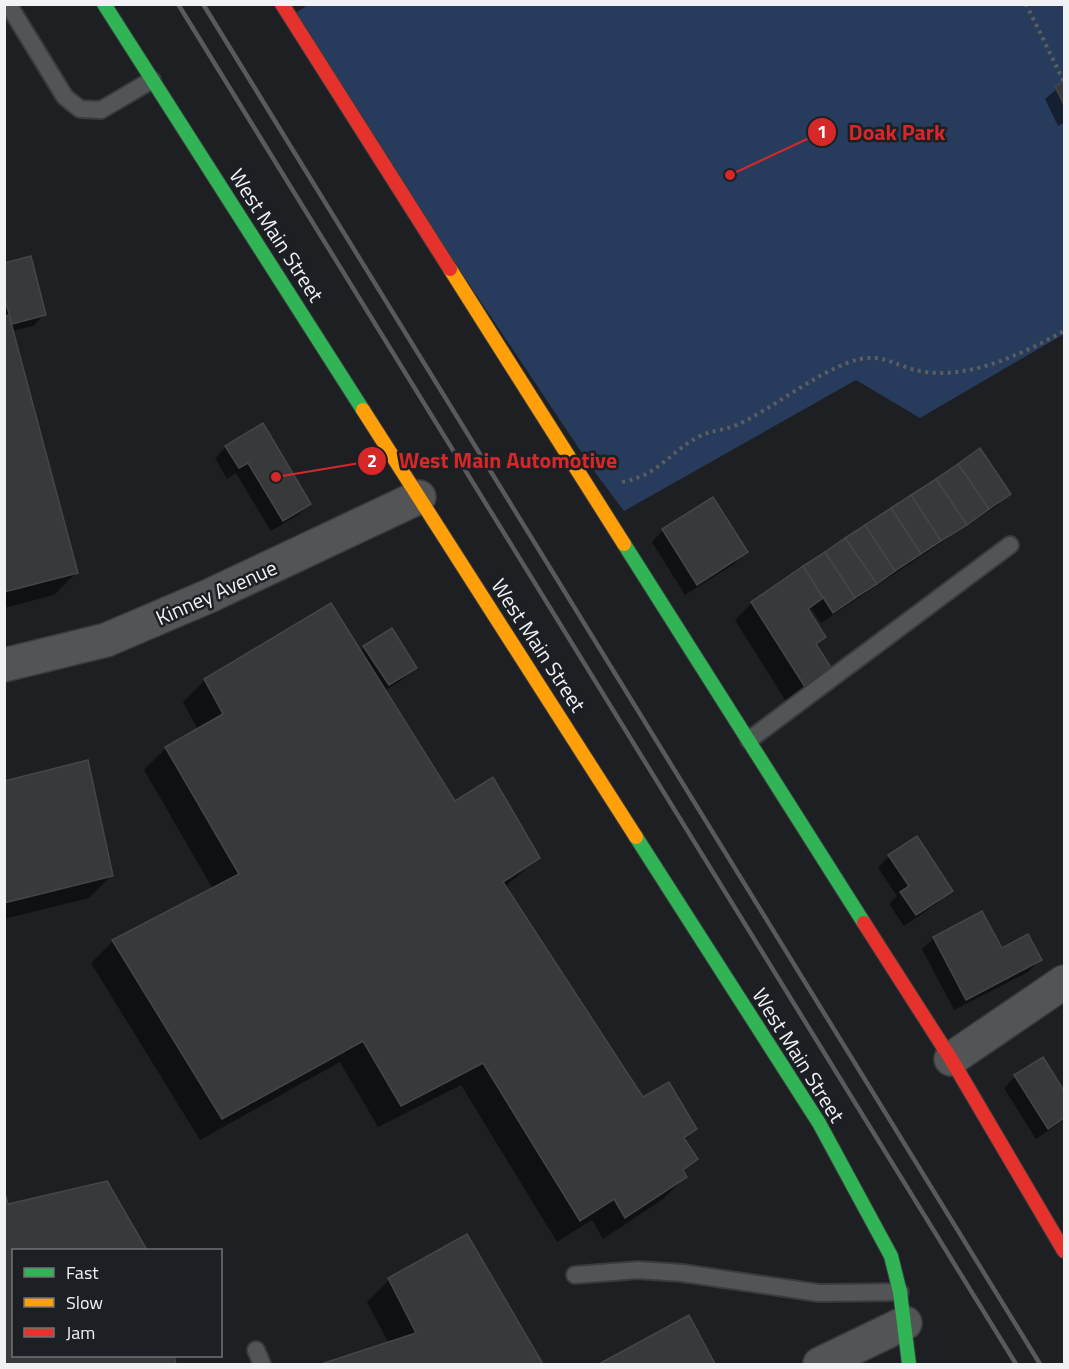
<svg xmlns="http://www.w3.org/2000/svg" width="1069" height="1369" font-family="'Titillium Web',sans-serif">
	<rect width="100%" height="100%" fill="#1d1f22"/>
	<polygon fill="#273c5d" points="310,4 1064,5 1064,334 920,418 856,380 624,511 594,471 290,16"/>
	<g fill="#0007">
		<polygon points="1064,83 1064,123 1058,126 1045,99"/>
		<polygon points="4,265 45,314 33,326 12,331 76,573 54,595 4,608"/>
		<polygon points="226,447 309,504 298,515 271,531 236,473 227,479 215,458"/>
		<polygon points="980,450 1009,493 998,505 821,623 811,608 808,611 824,637 815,645 830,669 787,703 735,620 752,603"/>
		<polygon points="663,530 746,552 734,564 685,595 652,542"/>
		<polygon points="364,647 415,668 403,679 384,691 455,803 538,858 505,887 642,1099 696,1129 684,1141 696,1159 682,1172 685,1177 663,1199 603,1239 592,1220 557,1242 461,1085 378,1127 340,1062 200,1140 91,963 113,941 213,889 144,770 166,748 198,730 183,702 205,680 360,652"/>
		<polygon points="4,783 112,875 89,898 4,919"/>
		<polygon points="889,856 951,890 939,902 904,926 889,904 897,896 878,868"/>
		<polygon points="934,938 1001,950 1040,960 1028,972 954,1010 922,949"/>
		<polygon points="1043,1059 1064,1094 1064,1120 1036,1139 1004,1088 1015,1077"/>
		<polygon points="106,1183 145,1250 14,1250 14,1356 172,1356 174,1364 4,1364 4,1196 7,1206"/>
		<polygon points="466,1236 541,1364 326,1364 389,1344 367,1302 389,1280"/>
		<polygon points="688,1317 713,1364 602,1364"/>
	</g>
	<g fill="#38393b" stroke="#444648" stroke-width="1.5">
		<polygon points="1064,82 1064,105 1055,86"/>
		<polygon points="31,256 46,315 12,324 4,296 4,263"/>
		<polygon points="9,315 78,573 4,592 4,316"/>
		<polygon points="263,423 311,504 283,521 248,463 239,468 225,446"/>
		<polygon points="980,448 1011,494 989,509 958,464"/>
		<polygon points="958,464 989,509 967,525 936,479"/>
		<polygon points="936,479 967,525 941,541 911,495"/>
		<polygon points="911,495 941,541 921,554 891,508"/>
		<polygon points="713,497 748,552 697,585 662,529"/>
		<polygon points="891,508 921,554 895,571 865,525"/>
		<polygon points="865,525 895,571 877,584 845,538"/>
		<polygon points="845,538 877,584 855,598 825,552"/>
		<polygon points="825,552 855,598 833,613 803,566"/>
		<polygon points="803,566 823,598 808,609 826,637 816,644 832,669 805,687 751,602"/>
		<polygon points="331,603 455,801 493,777 540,858 503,882 643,1097 669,1082 697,1129 684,1138 698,1159 683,1170 687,1177 625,1218 614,1199 580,1221 483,1063 401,1106 363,1041 222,1119 112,940 239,874 165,747 223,714 204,679"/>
		<polygon points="392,628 417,668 389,685 363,646"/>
		<polygon points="88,760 113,876 4,903 4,781"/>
		<polygon points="917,836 953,891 916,915 900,892 909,886 888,855"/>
		<polygon points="982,911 1002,948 1028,934 1042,960 966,1000 933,937"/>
		<polygon points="1043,1057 1064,1091 1064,1118 1048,1129 1014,1075"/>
		<polygon points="107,1181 147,1250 14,1250 14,1356 174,1356 176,1364 4,1364 4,1190 8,1204"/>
		<polygon points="467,1234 543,1364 321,1364 416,1333 388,1278"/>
		<polygon points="689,1315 715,1364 599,1364"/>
	</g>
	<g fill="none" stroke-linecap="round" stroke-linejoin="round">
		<g stroke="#393b3d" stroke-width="20">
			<g id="lane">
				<polyline points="8,4 65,97 80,109 101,110 152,80"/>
				<polyline points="749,740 1010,545"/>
				<polyline points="575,1275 638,1270 682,1273 819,1293 900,1292"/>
				<polyline points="256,1350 262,1364"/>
			</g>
		</g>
		<g stroke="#393b3d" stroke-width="36">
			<g id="street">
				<polyline points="4,665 106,640 209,596 419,497"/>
				<polyline points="951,1059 1064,982"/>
				<polyline points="820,1364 905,1323"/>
			</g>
		</g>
		<g stroke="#393b3d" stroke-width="16">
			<g id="fast">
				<polyline points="104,4 363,410"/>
				<polyline points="624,544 864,923"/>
				<polyline points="636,837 819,1123 891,1256 900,1292 909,1364"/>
			</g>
		</g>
		<g stroke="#393b3d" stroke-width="16">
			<g id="slow">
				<polyline points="450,269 624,544"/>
				<polyline points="363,410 636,837"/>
			</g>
		</g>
		<g stroke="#393b3d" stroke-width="16">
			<g id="jam">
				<polyline points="282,4 450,269"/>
				<polyline points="864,923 951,1059 1064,1251"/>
			</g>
		</g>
		<g stroke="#5c5d5e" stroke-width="4" stroke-dasharray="3 4.5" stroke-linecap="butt">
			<polyline points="1026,4 1064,82"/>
			<path d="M622 482C660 475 670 451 700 436 712 430 727 430 739 424 776 406 809 378 847 363 884 349 894 368 926 372 973 378 1024 353 1064 331"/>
		</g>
		<use href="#lane" stroke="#535456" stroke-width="16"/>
		<use href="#street" stroke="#535456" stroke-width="33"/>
		<use href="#fast" stroke="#30b455" stroke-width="14"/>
		<use href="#slow" stroke="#ff9f0a" stroke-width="14"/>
		<use href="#jam" stroke="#e5322d" stroke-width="14"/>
		<g stroke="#585a5b" stroke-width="4.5">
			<polyline points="178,4 1016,1364"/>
			<polyline points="203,4 1040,1364"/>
		</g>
	</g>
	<g text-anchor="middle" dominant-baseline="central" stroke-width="5" stroke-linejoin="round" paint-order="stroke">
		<g font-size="21" fill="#f0f2f5" stroke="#1c1f23">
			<text transform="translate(277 235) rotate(57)">West Main Street</text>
			<text transform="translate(216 592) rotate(-24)">Kinney Avenue</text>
			<text transform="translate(539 645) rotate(57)">West Main Street</text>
			<text transform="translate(799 1055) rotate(58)">West Main Street</text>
		</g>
	</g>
	<path fill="none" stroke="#d62828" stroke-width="2" d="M730 175L822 132M276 477L372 461"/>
	<g fill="#d62828" stroke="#1c1f23" stroke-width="2">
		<circle cx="730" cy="175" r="6"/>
		<circle cx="276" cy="477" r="6"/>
		<circle cx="822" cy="132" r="15"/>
		<circle cx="372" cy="461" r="15"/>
	</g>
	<g font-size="18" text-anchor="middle" font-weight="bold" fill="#fff">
		<text x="822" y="138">1</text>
		<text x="372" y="467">2</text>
	</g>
	<g font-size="22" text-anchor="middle" font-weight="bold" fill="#d62828" stroke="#1c1f23" stroke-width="5" stroke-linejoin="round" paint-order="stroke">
		<text x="897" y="140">Doak Park</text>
		<text x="508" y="468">West Main Automotive</text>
	</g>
	<rect width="1069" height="1369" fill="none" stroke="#f0f2f5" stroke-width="12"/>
	<rect x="12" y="1249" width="210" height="108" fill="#1c1f23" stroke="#717377" stroke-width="1.5"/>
	<rect x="24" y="1268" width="30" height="9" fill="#30b455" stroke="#717377" stroke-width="1.5"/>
	<text x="66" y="1279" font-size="18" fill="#f0f2f5">Fast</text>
	<rect x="24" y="1298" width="30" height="9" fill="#ff9f0a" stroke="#717377" stroke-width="1.5"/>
	<text x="66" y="1309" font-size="18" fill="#f0f2f5">Slow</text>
	<rect x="24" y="1328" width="30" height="9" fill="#e5322d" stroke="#717377" stroke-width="1.5"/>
	<text x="66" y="1339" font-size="18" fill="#f0f2f5">Jam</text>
</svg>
